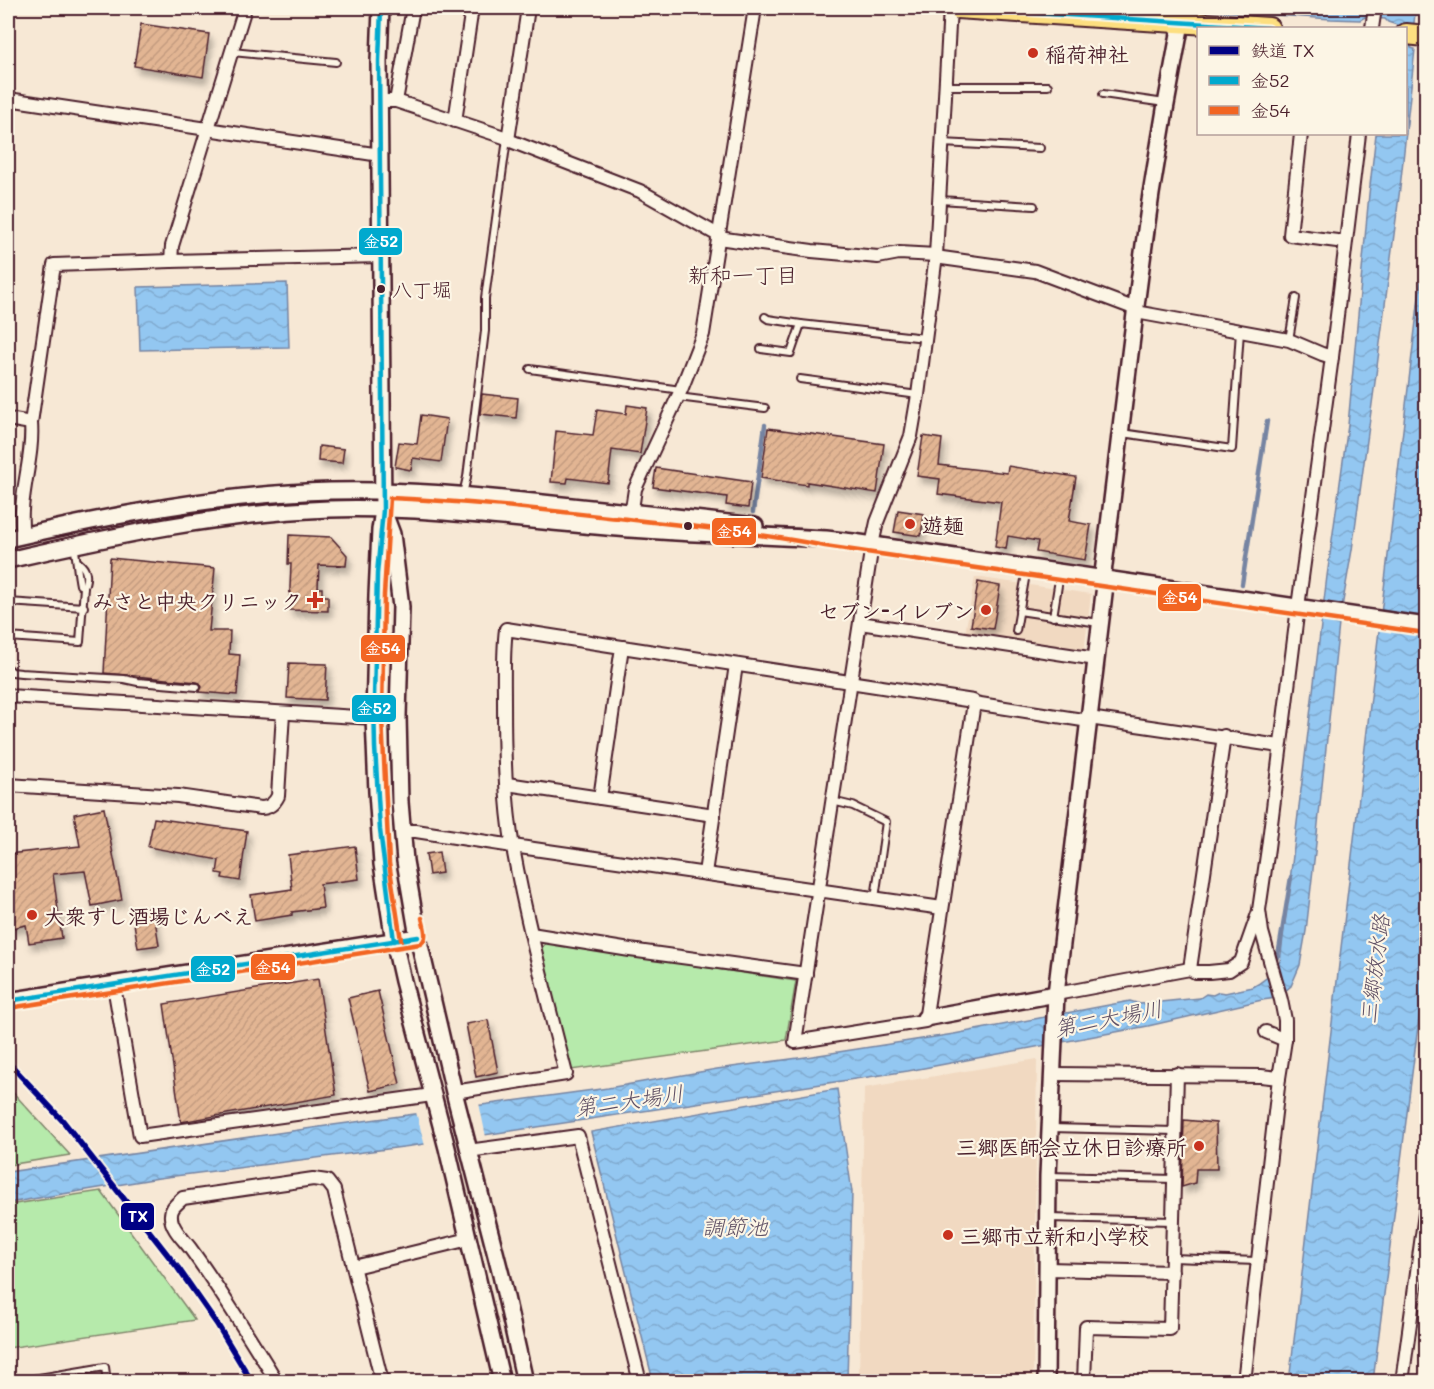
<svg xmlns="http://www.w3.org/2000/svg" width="1434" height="1389" font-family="Mali,'Klee One',sans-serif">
	<defs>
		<pattern id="water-waves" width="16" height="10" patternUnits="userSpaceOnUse" patternTransform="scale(1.5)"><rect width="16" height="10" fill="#93c7f1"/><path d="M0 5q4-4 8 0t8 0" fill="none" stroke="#80aacf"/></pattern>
		<pattern id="building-hatch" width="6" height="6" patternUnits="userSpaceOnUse" patternTransform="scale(1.5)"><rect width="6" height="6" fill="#e2b593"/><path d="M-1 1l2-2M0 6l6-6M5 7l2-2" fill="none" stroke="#c39b7f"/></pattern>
		<filter id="shadow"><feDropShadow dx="3.5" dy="6" stdDeviation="3" flood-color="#0004"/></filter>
	</defs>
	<rect width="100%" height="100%" fill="#f7e8d5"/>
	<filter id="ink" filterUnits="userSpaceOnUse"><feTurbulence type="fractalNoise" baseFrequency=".0167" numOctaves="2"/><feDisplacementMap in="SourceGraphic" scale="12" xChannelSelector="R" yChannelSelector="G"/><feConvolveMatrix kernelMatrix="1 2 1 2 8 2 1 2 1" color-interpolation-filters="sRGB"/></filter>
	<g filter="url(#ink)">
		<g fill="#f1d9c1">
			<polygon points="975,577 1091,594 1084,652 965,633"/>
			<polygon points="1037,1059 1033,1381 859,1381 864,1088"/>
		</g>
		<g fill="#b6eaab" stroke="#80846b" stroke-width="1.5">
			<polygon points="546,943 796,981 786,1040 571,1070 540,949"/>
			<polygon points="8,1087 70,1155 8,1165"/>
			<polygon points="101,1191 195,1320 8,1348 8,1205"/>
		</g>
		<g fill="url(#water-waves)" stroke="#7684a2" stroke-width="1.5">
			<polygon points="1182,8 1426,8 1426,17 1426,15 1415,14 1411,48 1415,49 1400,188 1375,382 1352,550 1339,624 1316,843 1306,931 1300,965 1291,986 1277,998 1262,1000 1148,1026 908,1071 411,1146 159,1178 8,1203 8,1172 333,1125 608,1088 717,1069 806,1057 954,1034 1130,1001 1140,1004 1200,998 1206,994 1213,995 1219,992 1225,993 1253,987 1258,984 1273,973 1280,961 1282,946 1327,576 1348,425 1369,194 1376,134 1406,134 1406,28 1388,22 1385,19 1365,17 1360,20 1331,19"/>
			<polygon points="1426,238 1426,963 1373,1381 1289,1382"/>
			<polygon points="287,283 289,347 140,350 138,287"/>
			<polygon points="837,1089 852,1192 847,1381 653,1381 591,1132"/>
		</g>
		<polygon fill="#f7e8d5" points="479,1103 486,1137 425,1146 416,1112"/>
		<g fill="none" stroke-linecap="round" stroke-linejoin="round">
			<g stroke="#7684a2" stroke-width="4.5">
				<polyline points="753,512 765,425"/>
				<polyline points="1242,584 1267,421"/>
				<polyline points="1274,966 1279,950 1291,877"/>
			</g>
		</g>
		<g fill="url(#building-hatch)" stroke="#4a1f2b" stroke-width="1.5" filter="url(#shadow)">
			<polygon points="141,24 209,34 203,77 134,66"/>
			<polygon points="482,394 518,398 516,418 480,414"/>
			<polygon points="627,405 647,408 640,454 612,450 608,483 568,478 567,483 551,482 556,431 593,435 597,410 626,414"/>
			<polygon points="421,415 447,419 441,462 413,458 411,470 395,467 399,442 417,444"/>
			<polygon points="768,428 884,444 877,493 807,482 807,485 761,478"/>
			<polygon points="923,436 942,439 939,465 1007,473 1008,466 1076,477 1069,521 1091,525 1085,560 1036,552 1038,541 1008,536 1006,549 995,547 1001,502 938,494 940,479 917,476"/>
			<polygon points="319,446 344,449 342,463 318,461"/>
			<polygon points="656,468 751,482 748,508 726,505 727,497 653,487"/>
			<polygon points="898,510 924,514 921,536 894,532"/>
			<polygon points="289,535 331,537 347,555 346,566 319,565 318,588 322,588 322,596 328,596 328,611 289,610 291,564 288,564"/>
			<polygon points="110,558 215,568 209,631 230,631 229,654 240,655 237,695 199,692 202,687 200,683 197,682 104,673"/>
			<polygon points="978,582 1000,586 993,629 971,626"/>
			<polygon points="289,663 327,664 325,700 287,698"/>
			<polygon points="104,808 122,900 92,906 85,871 53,874 62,938 29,943 26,925 8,929 8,854 80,846 74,814"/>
			<polygon points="154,818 247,831 240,881 222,878 223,874 217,873 219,860 148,847"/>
			<polygon points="355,846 359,879 320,884 323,908 292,912 292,915 255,921 251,895 292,889 288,855"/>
			<polygon points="439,852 442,873 429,875 426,854"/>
			<polygon points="153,907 159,945 138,948 132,911"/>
			<polygon points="318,979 336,1095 181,1122 164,1004"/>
			<polygon points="378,991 400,1084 370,1091 348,998"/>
			<polygon points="488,1020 498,1072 476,1077 466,1024"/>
			<polygon points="1184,1120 1216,1123 1217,1169 1196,1169 1195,1183 1182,1187"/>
		</g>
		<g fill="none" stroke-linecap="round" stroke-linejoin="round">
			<g stroke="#4a1f2b" stroke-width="10">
				<g id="service">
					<polyline points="232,52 336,62"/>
					<polyline points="946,86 1048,86"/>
					<polyline points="1103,94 1165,103"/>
					<polyline points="942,143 1040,148"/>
					<polyline points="940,200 1034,206"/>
					<polyline points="765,317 768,319 801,324"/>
					<polyline points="1289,340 1296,298"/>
					<polyline points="761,349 791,353 801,324 925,338"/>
					<polyline points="530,369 681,390"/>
					<polyline points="800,379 918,395"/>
					<polyline points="678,397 765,408"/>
					<polyline points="1122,433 1232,449 1240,331"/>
					<polyline points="463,494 467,477 485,331 485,298 507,139"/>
					<path d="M74 546C77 559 77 571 80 585L84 587"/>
					<polyline points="8,602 84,607"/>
					<polyline points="1019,611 1099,623"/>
					<polyline points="1053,617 1060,573"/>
					<polyline points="1016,631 1027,568"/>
					<path d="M8 637 80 642 84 587C88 576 87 569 78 562"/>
					<polyline points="8,668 12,672 21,673 124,679 138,682 197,687"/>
					<polyline points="832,801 853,806 886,822 875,898"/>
					<polyline points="1051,1128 1175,1131"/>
					<polyline points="1049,1176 1174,1179"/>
					<polyline points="1048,1218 1173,1221"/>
					<polyline points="1172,1258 1257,1261"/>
					<polyline points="15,1382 105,1367 107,1382"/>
				</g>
			</g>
			<g stroke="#4a1f2b" stroke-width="16">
				<g id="minor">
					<polyline points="245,8 172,246 171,261 380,256"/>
					<polyline points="950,8 936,255 918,395 911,436 877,522 872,545 795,1042 925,1021 974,703 1089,721"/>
					<polyline points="1372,28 1375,8"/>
					<polyline points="8,99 380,155"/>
					<polyline points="379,101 396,101 507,138 508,140 640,191 718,235"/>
					<polyline points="396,101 413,8"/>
					<polyline points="455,121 472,8"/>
					<polyline points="1301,134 1290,235 1345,242"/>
					<polyline points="508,140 528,8"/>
					<polyline points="718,238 812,251 878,257 899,253 936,255"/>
					<polyline points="935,257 1035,271 1136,309"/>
					<polyline points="1136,312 1289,340 1322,354 1332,357"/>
					<polyline points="8,419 31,423"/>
					<polyline points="629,529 635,489 681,390 703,334 755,8"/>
					<path d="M23 536C17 498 34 461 31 423L54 265 171 261"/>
					<polyline points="860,623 1096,659"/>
					<polyline points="622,647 973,701 974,703"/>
					<polyline points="8,696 374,718"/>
					<polyline points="1089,718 1280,746"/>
					<polyline points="507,784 714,815"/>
					<path d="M8 785 178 796 261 808C269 808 274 804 278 796L283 713"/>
					<polyline points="402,831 416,831 513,846 942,908"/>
					<polyline points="705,873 736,665"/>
					<polyline points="531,934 630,950 806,974"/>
					<polyline points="1190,969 1224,736"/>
					<polyline points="114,986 140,1136 432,1095"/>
					<polyline points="1056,994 1190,969 1195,972 1209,972 1229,970 1241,962 1259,911"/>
					<polyline points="1266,1032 1285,1040"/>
					<polyline points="1053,1074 1261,1076 1279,1078"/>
					<path d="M454 1092 566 1074C547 999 527 924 513 848 505 800 504 751 504 702 504 678 503 653 506 629L622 647 600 798"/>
					<polyline points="468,1151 578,1136 640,1382"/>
					<polyline points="354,1267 469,1239"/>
					<polyline points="1047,1269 1172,1272"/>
					<path d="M277 1382C249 1336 221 1291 190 1248 184 1240 171 1228 171 1217 170 1208 177 1204 183 1198L313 1179 327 1181 334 1190 382 1382"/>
					<polyline points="1084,1382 1086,1327 1170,1329 1177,1074"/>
					<polyline points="1244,1382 1279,1078 1285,1040 1285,1020 1281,1000 1262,932 1259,910 1268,848 1298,607 1332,357 1359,134"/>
					<polyline points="1402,1382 1426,1206"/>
				</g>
			</g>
			<g stroke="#4a1f2b" stroke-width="20">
				<g id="tertiary">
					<polyline points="381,8 379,61 383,510 380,530 377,595 374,718 377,792 382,864 394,941 403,981 447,1148 502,1382"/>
					<polyline points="383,510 392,534 401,607 398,716 400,802 405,861 418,937 454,1092 501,1275 525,1382"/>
					<path d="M8 539C113 515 221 494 330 491 405 489 478 496 552 504 620 511 688 518 755 526"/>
					<path d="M8 560C113 536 220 513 329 509 426 506 522 520 618 528 687 534 757 535 826 539L853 542 1426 626"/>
					<polyline points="8,1001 418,937"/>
					<polyline points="925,1018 1056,994"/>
					<path d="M1046 1382 1048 1176 1056 994 1105 585 1103 573C1119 447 1133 320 1151 194 1160 137 1170 80 1181 23"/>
				</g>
			</g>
			<g stroke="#4a1f2b" stroke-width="24">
				<g id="primary">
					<polyline points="957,8 1269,28"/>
					<polyline points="1406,34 1426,36"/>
				</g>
			</g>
			<use href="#service" stroke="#fcf5e5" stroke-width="6"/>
			<use href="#minor" stroke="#fcf5e5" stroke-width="12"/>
			<use href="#tertiary" stroke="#fcf5e5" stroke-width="15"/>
			<use href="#primary" stroke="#fddf80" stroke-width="20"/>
			<g stroke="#fcf5e5" stroke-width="9">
				<g id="bus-1">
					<polyline points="381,8 379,61 383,510 377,574 374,699 375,747 380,830 394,941"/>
					<polyline points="957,8 1269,28"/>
					<polyline points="8,1001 418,937"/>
				</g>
			</g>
			<g stroke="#fcf5e5" stroke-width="9">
				<g id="bus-2">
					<path d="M401 940 389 863 382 718 384 595 390 498C463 501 536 509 608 517 681 525 753 532 825 546L1425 633"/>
					<path d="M9 1008 420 944C429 939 424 927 422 918"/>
				</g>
			</g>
			<use href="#bus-1" stroke="#00a9ce" stroke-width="4.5"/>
			<use href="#bus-2" stroke="#f26522" stroke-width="4.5"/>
			<g stroke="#fcf5e5" stroke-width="10">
				<polyline id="rail-1" points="8,1062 63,1121 178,1268 217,1324 252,1382"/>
			</g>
			<use href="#rail-1" stroke="#000084" stroke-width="6"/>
		</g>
	</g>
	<g fill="#c8321e" stroke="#fcf5e5" stroke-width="2">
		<circle cx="1033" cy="53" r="6"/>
		<circle cx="910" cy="524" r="6"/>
		<path d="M312 591h6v6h6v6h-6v6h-6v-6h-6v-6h6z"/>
		<circle cx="986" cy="610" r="6"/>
		<circle cx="32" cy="915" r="6"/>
		<circle cx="1199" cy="1146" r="6"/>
		<circle cx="948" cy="1235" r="6"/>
	</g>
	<g fill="#4a1f2b" stroke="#fcf5e5" stroke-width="2">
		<circle cx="381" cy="289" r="5"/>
		<circle cx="688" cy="526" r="5"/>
	</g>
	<g text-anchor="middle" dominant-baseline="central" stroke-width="4.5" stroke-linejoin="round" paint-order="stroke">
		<g font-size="20" fill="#4a1f2b" stroke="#fcf5e5" text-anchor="start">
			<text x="392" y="289">八丁堀</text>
		</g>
		<g font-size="21" font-weight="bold" fill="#4a1f2b" stroke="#fcf5e5" text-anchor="start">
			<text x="1045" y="53">稲荷神社</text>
			<text x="922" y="524">遊麺</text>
			<text x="302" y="600" text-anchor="end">みさと中央クリニック</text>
			<text x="974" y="610" text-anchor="end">セブン-イレブン</text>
			<text x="44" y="915">大衆すし酒場じんべえ</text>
			<text x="1187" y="1146" text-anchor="end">三郷医師会立休日診療所</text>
			<text x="960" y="1235">三郷市立新和小学校</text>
		</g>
		<g font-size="22" fill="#4a1f2b" stroke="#fcf5e5">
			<text x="743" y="274">新和一丁目</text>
		</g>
		<g font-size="22" font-style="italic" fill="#605166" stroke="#fcf5e5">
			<text transform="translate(1374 969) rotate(-83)">三郷放水路</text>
			<text transform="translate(1108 1018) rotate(-11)">第二大場川</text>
			<text transform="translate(629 1100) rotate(-8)">第二大場川</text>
			<text x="735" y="1226">調節池</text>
		</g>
	</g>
	<g stroke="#fcf5e5" stroke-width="2">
		<rect x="358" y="227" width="45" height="29" rx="6" fill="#00a9ce"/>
		<rect x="711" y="517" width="46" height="29" rx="6" fill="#f26522"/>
		<rect x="1157" y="583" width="45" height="29" rx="6" fill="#f26522"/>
		<rect x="360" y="634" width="46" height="29" rx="6" fill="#f26522"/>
		<rect x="351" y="694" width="46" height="29" rx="6" fill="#00a9ce"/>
		<rect x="250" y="953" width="46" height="28" rx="6" fill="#f26522"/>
		<rect x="190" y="955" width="46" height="28" rx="6" fill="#00a9ce"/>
		<rect x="120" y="1202" width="35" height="29" rx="6" fill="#000084"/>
	</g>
	<g font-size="16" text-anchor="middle" font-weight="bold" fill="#fff">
		<text x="381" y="247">金52</text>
		<text x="734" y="537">金54</text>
		<text x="1180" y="603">金54</text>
		<text x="383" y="654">金54</text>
		<text x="374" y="714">金52</text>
		<text x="273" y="973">金54</text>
		<text x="213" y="975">金52</text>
		<text x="138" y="1222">TX</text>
	</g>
	<rect width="1434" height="1389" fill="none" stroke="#fcf5e5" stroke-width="30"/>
	<rect x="15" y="15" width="1404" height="1359" fill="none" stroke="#4a1f2b" stroke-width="2" filter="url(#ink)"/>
	<rect x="1197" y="27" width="210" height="108" fill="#fcf5e5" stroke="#b59f9b" stroke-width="1.5"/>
	<rect x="1209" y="46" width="30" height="9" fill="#000084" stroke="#b59f9b" stroke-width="1.5"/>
	<text x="1251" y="57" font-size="18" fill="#4a1f2b">鉄道 TX</text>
	<rect x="1209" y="76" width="30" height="9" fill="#00a9ce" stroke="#b59f9b" stroke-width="1.5"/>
	<text x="1251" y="87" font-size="18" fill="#4a1f2b">金52</text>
	<rect x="1209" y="106" width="30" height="9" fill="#f26522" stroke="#b59f9b" stroke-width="1.5"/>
	<text x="1251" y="117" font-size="18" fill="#4a1f2b">金54</text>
</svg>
